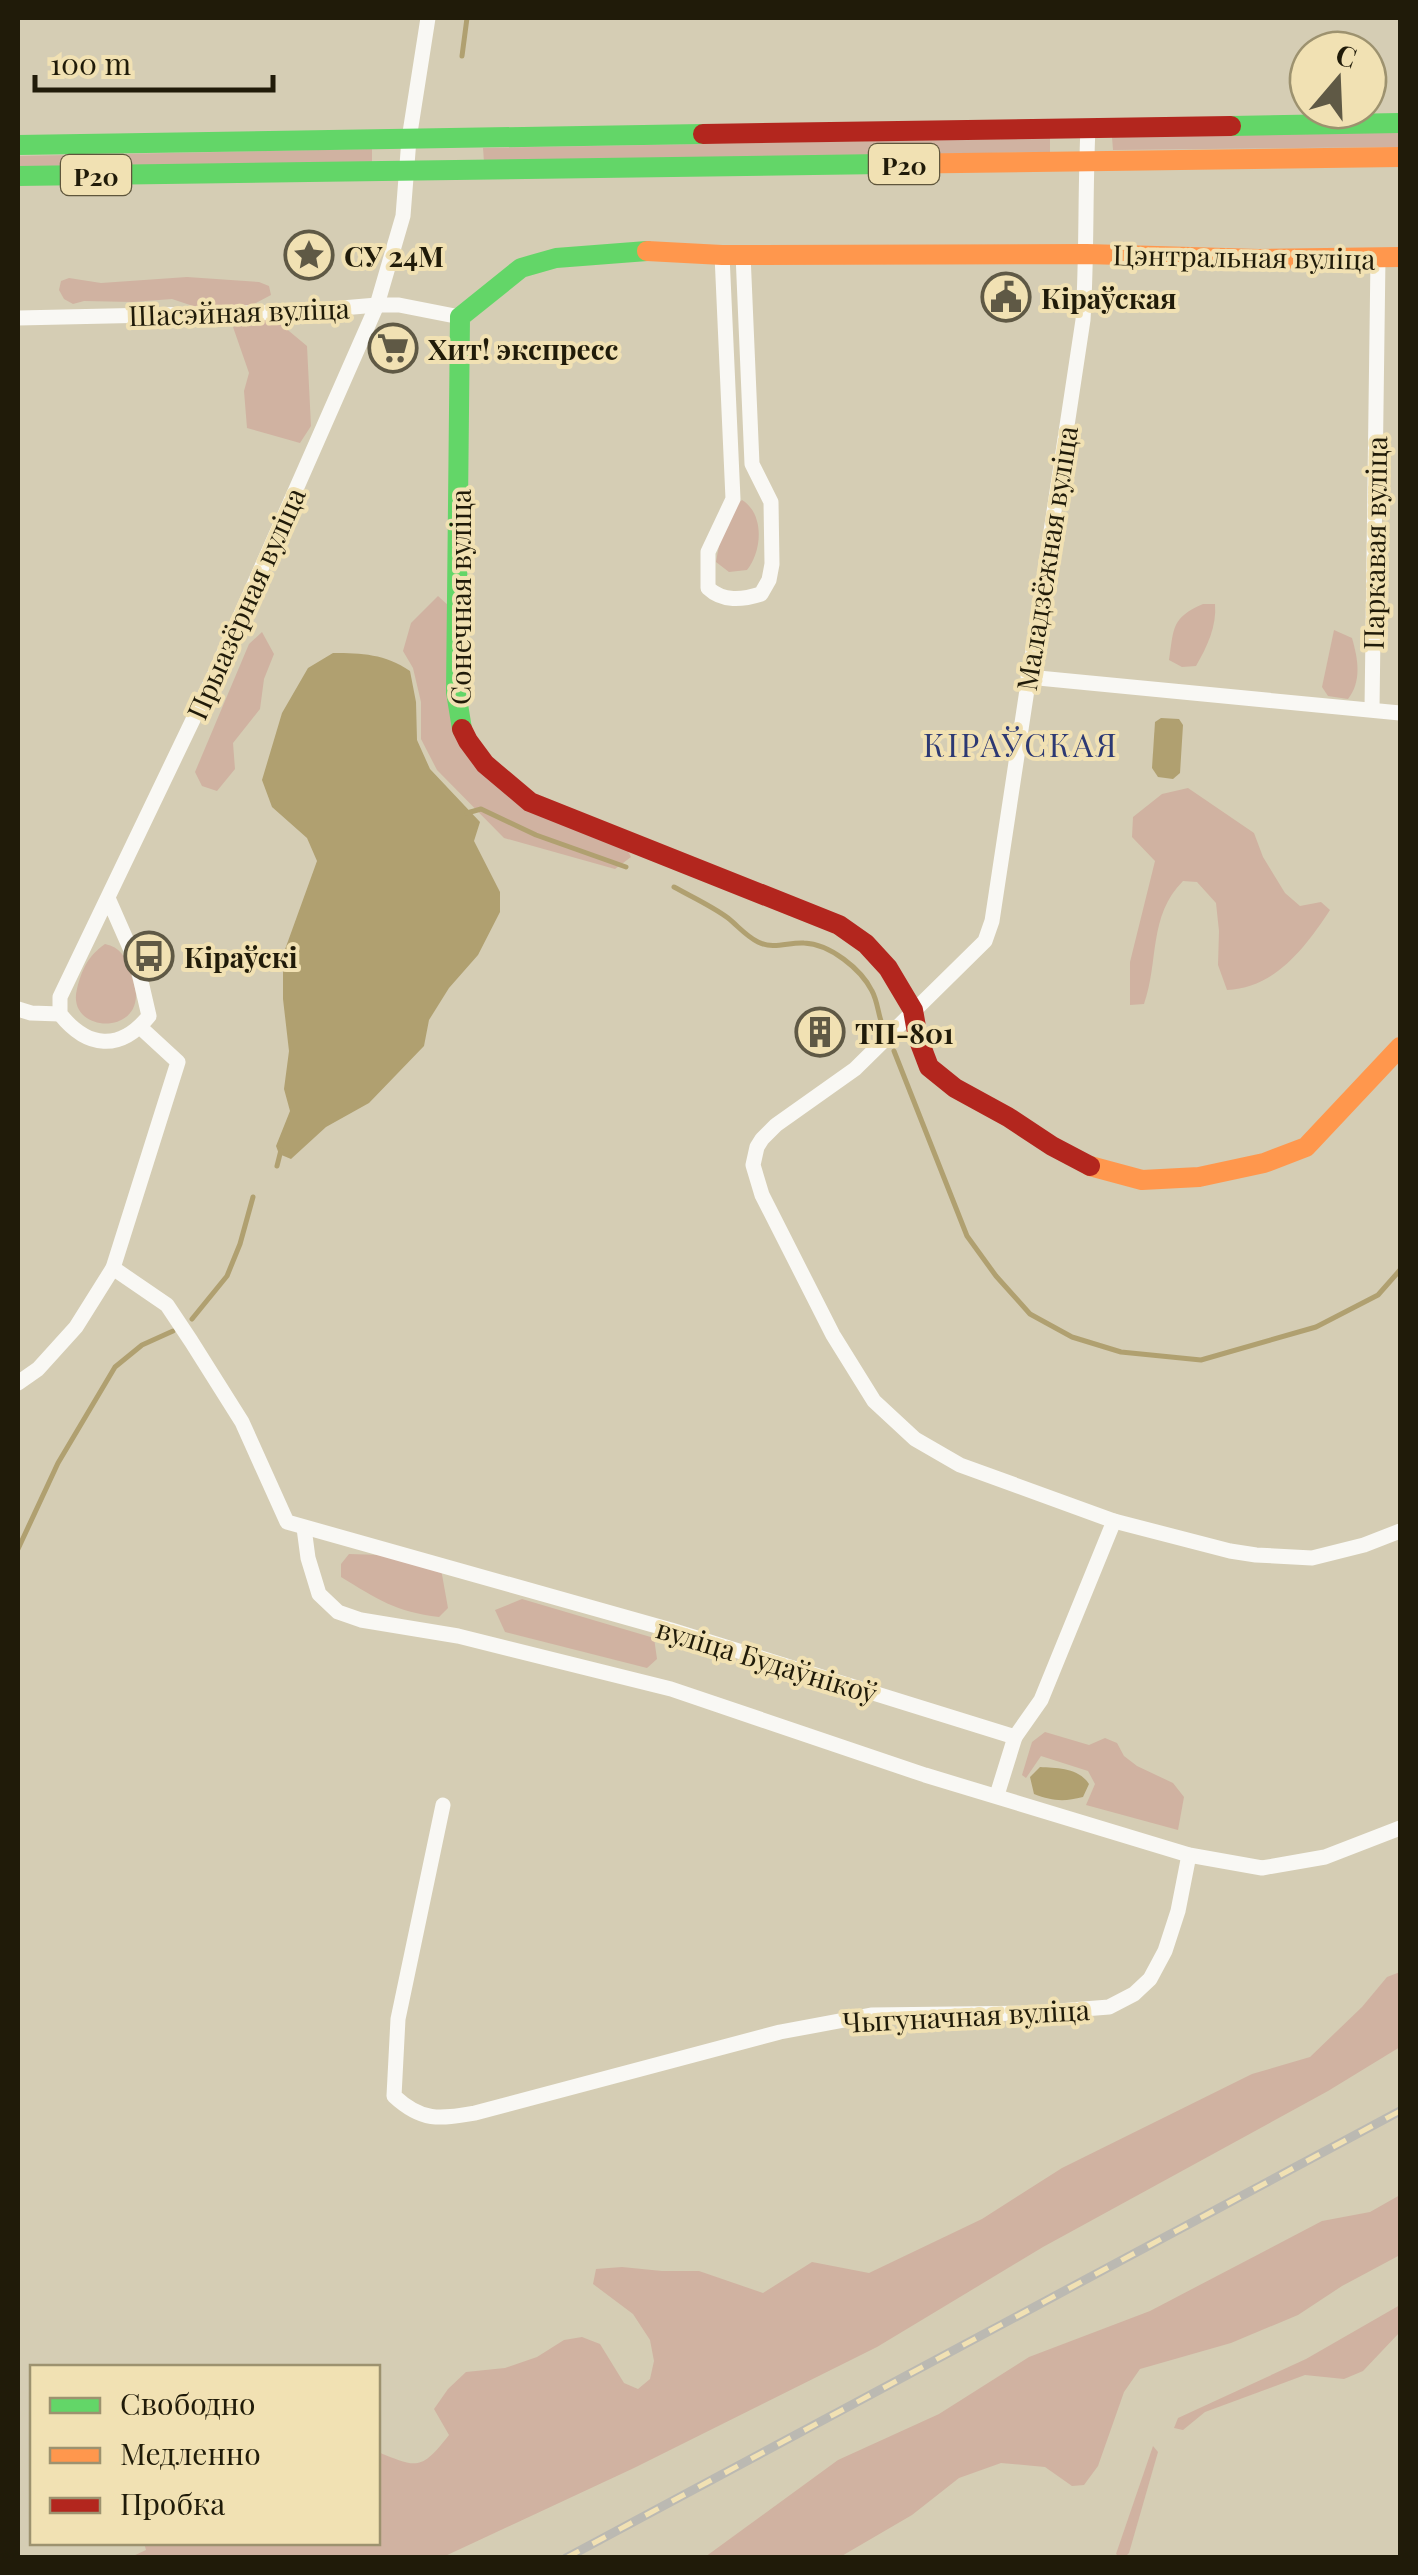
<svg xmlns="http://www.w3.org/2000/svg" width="1418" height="2575" font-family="'Playfair Display',serif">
	<rect width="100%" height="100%" fill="#d5cdb4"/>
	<g fill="#d0b2a1">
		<polygon points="1400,132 1400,147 1113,150 1112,137"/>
		<polygon points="1050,138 1050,152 484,162 483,148"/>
		<polygon points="372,149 372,162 18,168 18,156"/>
		<polygon points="187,277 259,282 269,286 271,295 252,305 199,308 172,299 133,302 84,301 73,304 64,299 59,290 61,281 69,278 101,283"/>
		<polygon points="271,316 307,346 311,426 300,443 247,428 244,391 249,373 233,327"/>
		<path d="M742 500C765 514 762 552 747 570L729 572 716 562C720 540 724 515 742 500Z"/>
		<polygon points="438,596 450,607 452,713 494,777 625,846 631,857 615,869 504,838 437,770 421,739 421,702 413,668 403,651 411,623"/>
		<path d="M1203 604H1215C1217 626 1207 647 1196 666L1182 667 1169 660C1174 628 1171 618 1203 604Z"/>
		<path d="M1334 630 1352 638C1358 659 1362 681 1348 699L1328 696 1322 687Z"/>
		<polygon points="262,632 274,654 264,679 260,709 233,743 235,769 217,791 202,786 195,772 249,644"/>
		<path d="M1188 788 1254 833 1263 857 1285 893 1300 906 1321 902 1330 910C1305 948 1275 988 1227 990L1218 965 1219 931 1216 903 1197 882 1183 881C1148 916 1159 962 1144 1004L1130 1005V962L1155 861 1132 837 1133 817 1162 794Z"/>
		<path d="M105 944C120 947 126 957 130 971 132 978 135 986 136 994 137 1037 66 1031 77 989 82 969 88 956 105 944Z"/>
		<path d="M349 1554 381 1555 441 1569 448 1608 439 1617C396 1612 377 1599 341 1577V1564Z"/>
		<polygon points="522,1599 654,1638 657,1659 647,1668 505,1632 495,1610"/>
		<polygon points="1045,1732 1089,1745 1105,1738 1117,1743 1124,1756 1137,1766 1173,1783 1184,1797 1178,1830 1086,1805 1095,1784 1088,1771 1041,1756 1026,1778 1022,1775 1032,1742"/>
		<path d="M1400 1972V2047L1328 2091 1043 2247 877 2347 634 2468 443 2557H131L146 2550 144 2543 378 2542V2452C417 2468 421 2471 449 2435L434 2409 448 2389 466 2372 505 2368 537 2357 564 2340 582 2337 600 2344 624 2383 638 2389 650 2379 654 2361 650 2340 633 2314 593 2284 596 2269 622 2267 662 2271H699L763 2293 812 2262 869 2273 982 2219 1062 2168 1252 2074 1310 2057 1362 2007 1387 1977Z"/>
		<polygon points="1400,2195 1400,2255 1342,2286 1298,2315 1231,2343 1140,2369 1124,2392 1098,2466 1084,2485 1072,2486 1045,2467 1001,2463 959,2478 912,2515 840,2557 705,2557 838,2460 939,2414 1029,2357 1150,2311 1322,2221 1370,2212"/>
		<polygon points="1400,2305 1400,2332 1363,2371 1344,2379 1305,2375 1205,2412 1183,2430 1174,2428 1178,2418 1306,2359"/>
		<polygon points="1153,2446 1158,2452 1129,2553 1125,2557 1120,2557 1116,2554"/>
	</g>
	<g fill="#b0a070">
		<path d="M333 653C362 653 385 654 410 671L416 702 417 740 430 769 480 822 474 841 500 892V912L478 955 449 988 429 1020 424 1046 369 1103 326 1127 291 1159 279 1154 276 1146 290 1111 284 1089 289 1051 283 999V955L317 861 307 838 272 807 262 780 282 713 308 668Z"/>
		<polygon points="1161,718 1179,719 1183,725 1180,773 1173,779 1158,777 1152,768 1155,722"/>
		<path d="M1040 1767C1057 1768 1079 1768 1089 1784L1083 1797C1064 1802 1052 1801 1034 1794L1030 1777Z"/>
	</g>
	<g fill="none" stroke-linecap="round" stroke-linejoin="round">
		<g stroke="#b0a070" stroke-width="5">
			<polyline points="462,56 467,18"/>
			<polyline points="467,813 481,809 536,835 626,867"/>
			<path d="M674 887C692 897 712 906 728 918 739 927 746 936 758 942 774 950 788 942 804 943 830 944 861 969 872 991 877 1000 878 1012 881 1021"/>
			<polyline points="894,1051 967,1236 996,1276 1030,1314 1072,1337 1121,1352 1201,1360 1316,1327 1378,1295 1400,1270"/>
			<polyline points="277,1166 281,1150"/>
			<polyline points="192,1319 227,1276 240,1244 253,1197"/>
			<polyline points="18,1549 58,1463 115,1367 142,1345 173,1331"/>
		</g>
		<g stroke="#f9f8f4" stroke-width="15">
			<path d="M1088 128C1085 192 1087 256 1083 320L992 921 985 941 855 1069 776 1125 762 1139 757 1147 753 1165 762 1195 833 1335 874 1401 915 1439 960 1465 1114 1521 1230 1551 1256 1555 1312 1558 1364 1545 1400 1531"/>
			<path d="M722 255 733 499 708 552V588C723 602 742 600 761 594L769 580 772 564 771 502 752 464 743 254"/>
			<polyline points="18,318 295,312 377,305 399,305 460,317"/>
			<polyline points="1028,677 1400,713"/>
			<polyline points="1372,709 1378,257"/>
			<path d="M108 898 137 964 149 1016C120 1052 87 1048 60 1014V997L213 678 377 305 403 216 409 139 428 18"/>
			<polyline points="18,1009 31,1013 60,1014"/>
			<polyline points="113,1268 167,1305 191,1341 242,1422 287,1522 671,1630 1015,1737 1041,1700 1114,1521"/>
			<polyline points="18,1383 38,1369 76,1327 113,1268 178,1062 140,1027"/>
			<polyline points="304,1528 308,1558 319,1594 338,1612 361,1620 458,1636 671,1689 925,1775 1189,1855 1262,1868 1325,1857 1400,1828"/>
			<polyline points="997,1795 1015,1737"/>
			<path d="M443 1805 398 2019 394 2096C422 2122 439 2119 475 2113L780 2032 871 2015 1033 2013 1109 2007 1134 1994 1150 1979 1165 1951 1178 1911 1189 1855"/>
		</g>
		<g stroke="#63d668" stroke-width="20">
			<polyline points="1231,126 1400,123"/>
			<polyline points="18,145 703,134"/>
			<polyline points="18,176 883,164"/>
			<polyline points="462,729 456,692 460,317 521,268 556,258 647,251"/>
		</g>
		<g stroke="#ff974d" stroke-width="20">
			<polyline points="883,164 1400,157"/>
			<polyline points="647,251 722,255 1087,254 1259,259 1400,257"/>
			<polyline points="1090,1166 1142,1180 1199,1177 1264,1163 1306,1147 1400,1047"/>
		</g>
		<g stroke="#b3261e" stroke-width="20">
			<polyline points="703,134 1231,126"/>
			<polyline points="462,729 468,741 485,764 530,802 839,925 866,944 888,968 913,1010 918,1038 929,1067 955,1088 1008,1117 1052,1146 1090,1166"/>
		</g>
		<g stroke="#bbb9b2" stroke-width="9">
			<polyline id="rail" points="566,2558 1400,2111"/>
		</g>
		<use href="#rail" stroke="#f1e1b3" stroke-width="5" stroke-dasharray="15" stroke-linecap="butt"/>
	</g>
	<defs>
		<g id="sight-ring" transform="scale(2.5)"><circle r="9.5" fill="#f1e1b3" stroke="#5f5945" stroke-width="1.5"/><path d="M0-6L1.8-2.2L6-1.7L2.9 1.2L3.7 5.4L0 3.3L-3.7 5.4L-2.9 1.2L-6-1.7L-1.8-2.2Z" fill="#5f5945"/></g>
		<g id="civic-ring" transform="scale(2.5)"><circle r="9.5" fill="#f1e1b3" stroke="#5f5945" stroke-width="1.5"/><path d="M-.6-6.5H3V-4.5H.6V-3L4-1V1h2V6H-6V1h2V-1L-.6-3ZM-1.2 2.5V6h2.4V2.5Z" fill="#5f5945"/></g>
		<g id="supermarket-ring" transform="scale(2.5)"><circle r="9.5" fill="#f1e1b3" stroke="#5f5945" stroke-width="1.5"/><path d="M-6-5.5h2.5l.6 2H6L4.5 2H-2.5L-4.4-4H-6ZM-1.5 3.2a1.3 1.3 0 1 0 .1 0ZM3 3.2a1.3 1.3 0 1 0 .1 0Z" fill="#5f5945"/></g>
		<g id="bus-ring" transform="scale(2.5)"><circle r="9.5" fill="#f1e1b3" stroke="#5f5945" stroke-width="1.5"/><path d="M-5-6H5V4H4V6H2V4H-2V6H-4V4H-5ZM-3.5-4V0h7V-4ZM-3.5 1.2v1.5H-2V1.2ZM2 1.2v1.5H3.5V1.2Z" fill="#5f5945"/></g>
		<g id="building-ring" transform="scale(2.5)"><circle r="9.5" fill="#f1e1b3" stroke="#5f5945" stroke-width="1.5"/><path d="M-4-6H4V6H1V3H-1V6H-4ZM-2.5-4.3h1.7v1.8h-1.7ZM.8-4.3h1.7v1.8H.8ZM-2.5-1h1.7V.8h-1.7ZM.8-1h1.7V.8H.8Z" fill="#5f5945"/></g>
	</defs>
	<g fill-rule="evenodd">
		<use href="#sight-ring" x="309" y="255"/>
		<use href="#civic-ring" x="1006" y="297"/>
		<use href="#supermarket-ring" x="393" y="348"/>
		<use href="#bus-ring" x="149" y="956"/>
		<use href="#building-ring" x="820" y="1032"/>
	</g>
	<g text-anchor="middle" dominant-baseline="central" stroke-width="8" stroke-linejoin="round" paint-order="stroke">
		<g fill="#f1e1b3" stroke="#5f563c" stroke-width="2.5">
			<rect x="869" y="144" width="70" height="40" rx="8"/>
			<rect x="61" y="155" width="70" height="40" rx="8"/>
		</g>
		<g font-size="25" font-weight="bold" fill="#201b09">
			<text x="904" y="164">Р20</text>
			<text x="96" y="175">Р20</text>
		</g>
		<g font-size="28" font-weight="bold" fill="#201b09" stroke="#f1e1b3" text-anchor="start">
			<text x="344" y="255">СУ 24М</text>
			<text x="1041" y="297">Кіраўская</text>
			<text x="428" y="348">Хит! экспресс</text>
			<text x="184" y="956">Кіраўскі</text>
			<text x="855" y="1032">ТП-801</text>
		</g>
		<g font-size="28" fill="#201b09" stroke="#f1e1b3">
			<text transform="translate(1244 256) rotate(1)">Цэнтральная вуліца</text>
			<text transform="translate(239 311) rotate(-2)">Шасэйная вуліца</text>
			<text transform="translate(1374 543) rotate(-89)">Паркавая вуліца</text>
			<text transform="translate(1046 558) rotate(-81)">Маладзёжная вуліца</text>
			<text transform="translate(459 597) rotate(-90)">Сонечная вуліца</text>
			<text transform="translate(245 603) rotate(-66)">Прыазёрная вуліца</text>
			<text transform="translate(767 1660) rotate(17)">вуліца Будаўнікоў</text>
			<text transform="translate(966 2015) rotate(-3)">Чыгуначная вуліца</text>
		</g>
		<g font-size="32" letter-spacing="2.5" fill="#2d3973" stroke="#f1e1b3">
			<text x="1021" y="743">КІРАЎСКАЯ</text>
		</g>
	</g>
	<rect width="1418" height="2575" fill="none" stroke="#201b09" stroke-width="40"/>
	<rect x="30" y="2365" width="350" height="180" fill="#f1e1b3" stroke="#9d926f" stroke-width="2.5"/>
	<rect x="50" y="2398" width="50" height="15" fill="#63d668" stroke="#9d926f" stroke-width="2.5"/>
	<text x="120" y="2415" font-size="30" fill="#201b09">Свободно</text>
	<rect x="50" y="2448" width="50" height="15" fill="#ff974d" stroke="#9d926f" stroke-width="2.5"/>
	<text x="120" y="2465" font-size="30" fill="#201b09">Медленно</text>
	<rect x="50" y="2498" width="50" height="15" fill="#b3261e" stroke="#9d926f" stroke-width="2.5"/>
	<text x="120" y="2515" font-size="30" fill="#201b09">Пробка</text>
	<g transform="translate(1338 80) rotate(19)"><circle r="48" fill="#f1e1b3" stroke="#9d926f" stroke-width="2.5"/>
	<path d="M0-8L18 38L0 25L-18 38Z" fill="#5f5945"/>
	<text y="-15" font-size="28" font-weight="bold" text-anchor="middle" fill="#201b09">С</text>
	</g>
	<path d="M35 75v15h238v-15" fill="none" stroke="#201b09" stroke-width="5"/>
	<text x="50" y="75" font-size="30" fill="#201b09" stroke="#f1e1b3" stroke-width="8" paint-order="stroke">100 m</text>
</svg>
